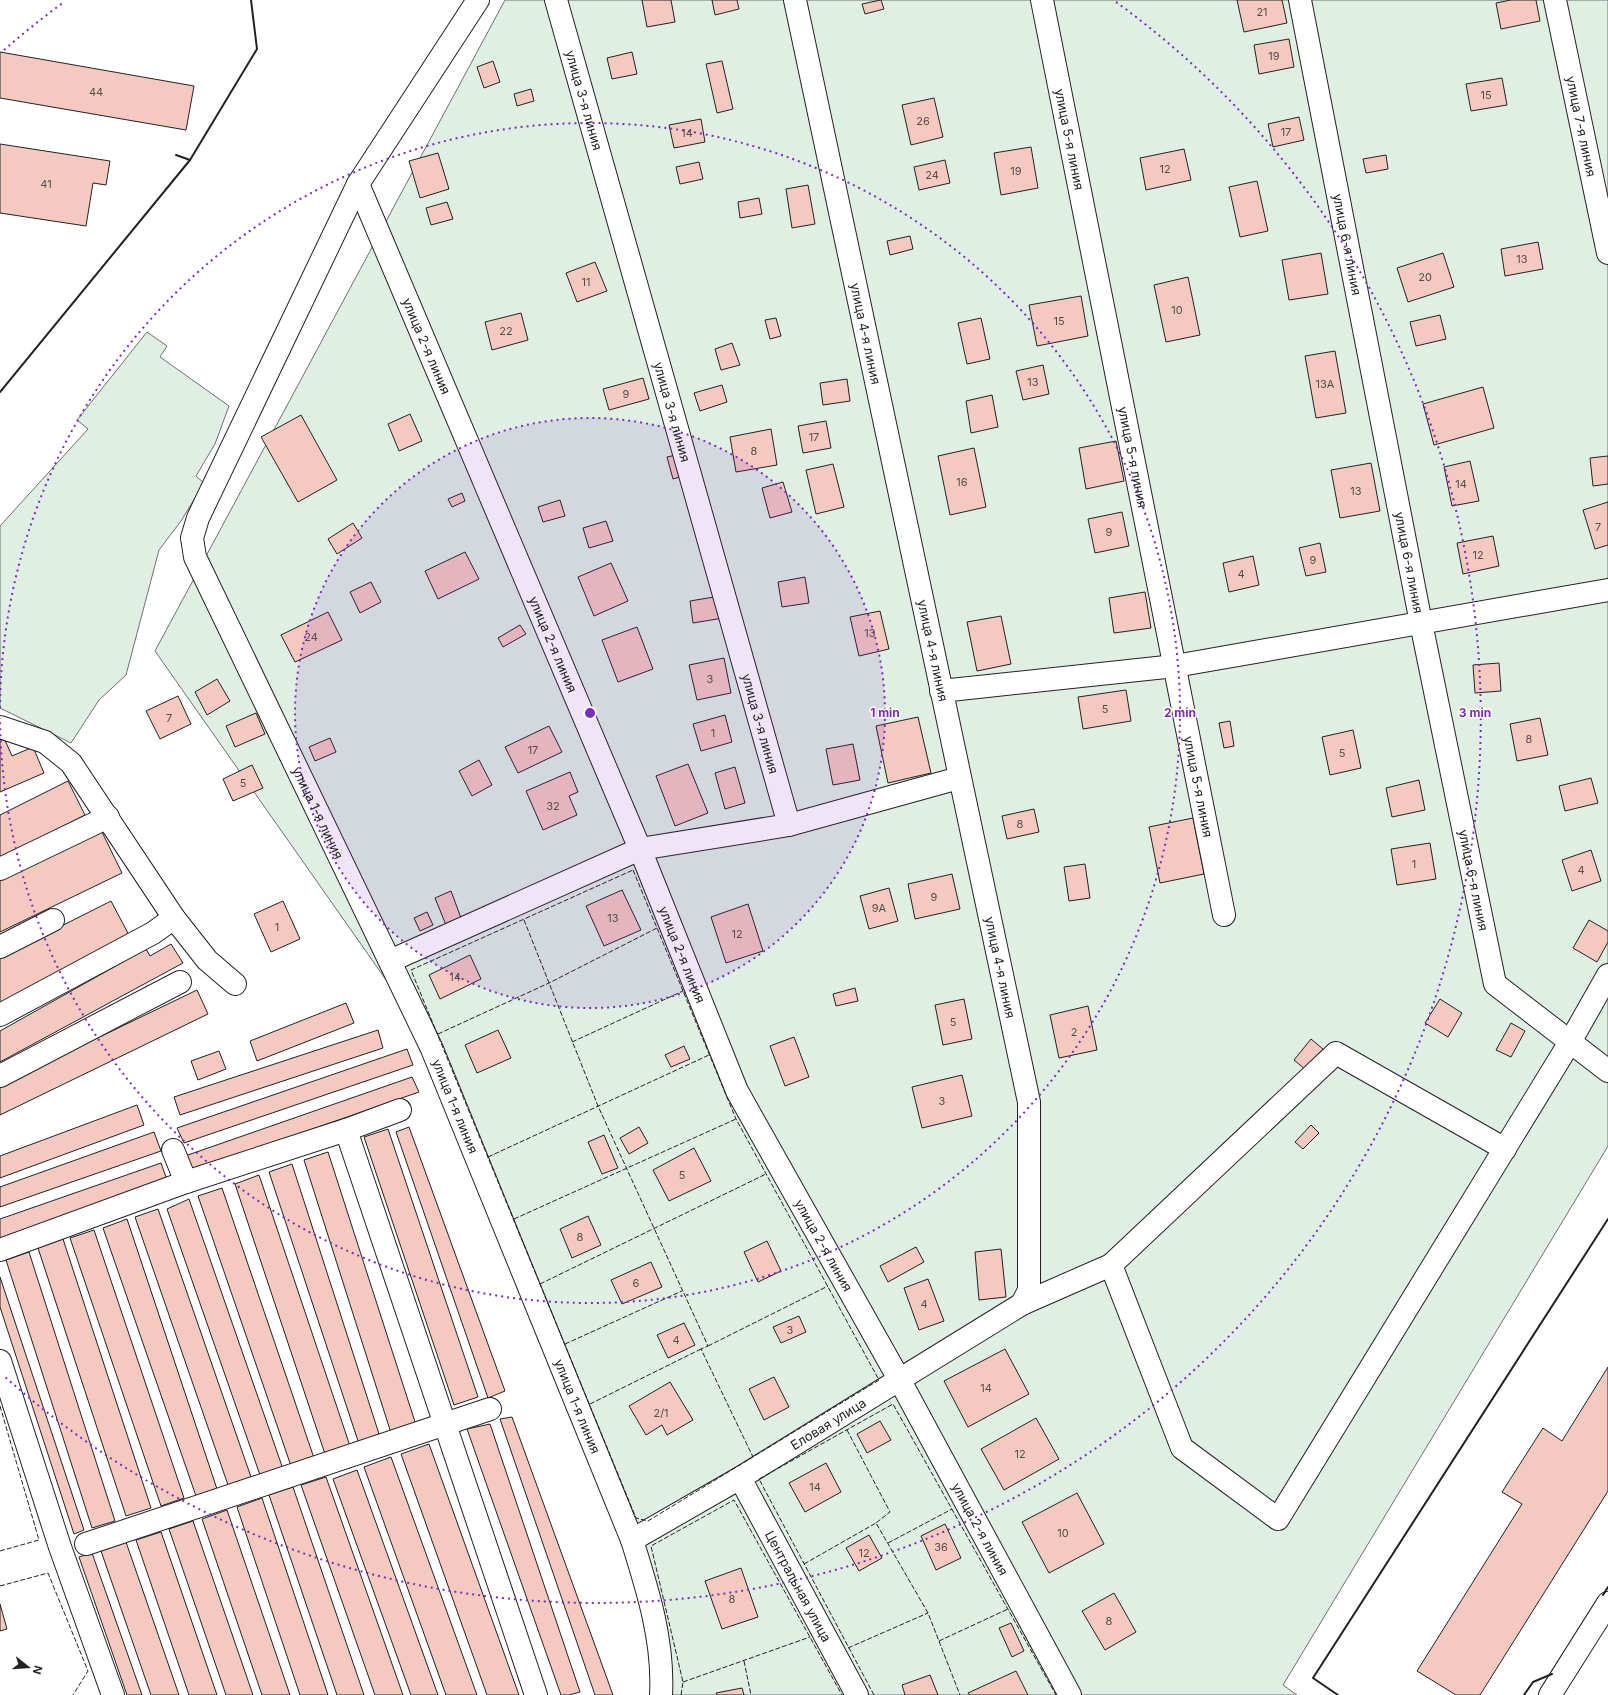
<svg xmlns="http://www.w3.org/2000/svg" width="1608" height="1695" font-family="Inter,sans-serif">
	<rect width="100%" height="100%" fill="#fff"/>
	<g fill="#e0efe3" stroke="#6f6f6f">
		<polygon points="505,0 1608,0 1608,1146 1283,1685 1297,1695 658,1695 665,1655 443,1061 155,651"/>
		<polygon points="147,332 167,346 160,357 229,406 215,444 196,476 204,483 181,521 159,550 126,675 99,700 71,743 0,708 0,526 88,429 77,420"/>
	</g>
	<g fill="#f3c9c0" stroke="#222">
		<polygon points="642,0 671,0 675,22 647,27"/>
		<polygon points="712,0 737,0 739,9 715,15"/>
		<polygon points="881,0 884,9 865,14 862,4"/>
		<polygon points="1237,0 1282,0 1287,23 1244,32"/>
		<polygon points="1511,0 1536,0 1540,21 1501,29 1496,3"/>
		<polygon points="1289,39 1294,67 1259,74 1254,45"/>
		<polygon points="0,52 194,86 186,130 0,98"/>
		<polygon points="632,52 637,74 612,79 607,58"/>
		<polygon points="493,61 500,82 484,88 477,67"/>
		<polygon points="722,61 733,109 717,113 706,64"/>
		<polygon points="1502,78 1507,105 1471,111 1466,84"/>
		<polygon points="531,89 534,101 517,106 514,94"/>
		<polygon points="934,98 943,137 911,145 902,105"/>
		<polygon points="1299,117 1304,140 1273,147 1268,124"/>
		<polygon points="701,119 705,142 674,148 669,125"/>
		<polygon points="0,144 110,161 106,185 93,183 86,226 0,213"/>
		<polygon points="1031,147 1038,188 1001,195 994,153"/>
		<polygon points="1184,149 1191,180 1146,190 1140,158"/>
		<polygon points="438,153 449,189 420,198 409,161"/>
		<polygon points="1386,155 1388,169 1366,173 1363,159"/>
		<polygon points="945,160 950,183 919,190 914,167"/>
		<polygon points="699,162 703,179 680,184 676,167"/>
		<polygon points="1257,181 1268,231 1240,237 1229,187"/>
		<polygon points="808,185 815,224 792,228 786,189"/>
		<polygon points="759,198 762,214 740,218 738,202"/>
		<polygon points="447,202 453,219 431,225 426,208"/>
		<polygon points="910,236 913,249 890,255 887,241"/>
		<polygon points="1538,242 1543,269 1505,276 1501,249"/>
		<polygon points="1321,253 1328,294 1289,300 1282,260"/>
		<polygon points="1443,253 1454,287 1408,302 1397,268"/>
		<polygon points="595,262 607,291 577,302 566,273"/>
		<polygon points="1188,277 1200,335 1166,342 1154,285"/>
		<polygon points="1081,296 1088,336 1037,346 1029,305"/>
		<polygon points="521,313 528,340 492,350 485,322"/>
		<polygon points="1440,315 1446,339 1416,346 1410,322"/>
		<polygon points="776,318 781,336 770,339 765,320"/>
		<polygon points="981,318 990,359 967,364 958,323"/>
		<polygon points="732,343 740,365 721,370 715,349"/>
		<polygon points="1335,351 1346,413 1316,418 1305,356"/>
		<polygon points="1043,365 1049,394 1023,400 1016,371"/>
		<polygon points="643,378 649,399 609,410 603,389"/>
		<polygon points="847,379 850,401 823,405 820,383"/>
		<polygon points="722,385 727,402 700,411 694,393"/>
		<polygon points="1483,387 1494,428 1434,445 1423,404"/>
		<polygon points="992,395 998,427 971,433 966,401"/>
		<polygon points="410,414 422,441 399,451 388,424"/>
		<polygon points="301,415 337,480 298,502 261,437"/>
		<polygon points="826,421 831,448 803,453 798,426"/>
		<polygon points="771,429 777,465 736,472 730,437"/>
		<polygon points="1116,441 1124,481 1086,489 1079,448"/>
		<polygon points="974,448 986,507 950,515 938,456"/>
		<polygon points="676,455 683,476 673,479 667,457"/>
		<polygon points="1608,456 1608,484 1593,486 1590,458"/>
		<polygon points="1470,461 1479,501 1452,506 1444,467"/>
		<polygon points="1371,463 1380,511 1340,518 1331,470"/>
		<polygon points="833,464 844,507 816,514 806,470"/>
		<polygon points="783,482 792,512 770,518 762,488"/>
		<polygon points="462,493 465,501 452,507 448,499"/>
		<polygon points="560,500 565,516 543,522 538,507"/>
		<polygon points="1608,502 1608,545 1595,549 1583,510"/>
		<polygon points="1122,512 1129,546 1095,553 1088,519"/>
		<polygon points="606,521 613,541 589,548 583,528"/>
		<polygon points="353,523 362,538 337,554 328,539"/>
		<polygon points="1493,536 1499,566 1463,574 1457,543"/>
		<polygon points="1320,543 1326,572 1306,576 1299,548"/>
		<polygon points="465,552 479,579 438,599 425,571"/>
		<polygon points="1253,556 1259,585 1229,592 1223,563"/>
		<polygon points="611,563 628,601 594,616 578,577"/>
		<polygon points="805,577 809,603 782,607 778,582"/>
		<polygon points="371,582 381,602 360,613 350,592"/>
		<polygon points="1145,592 1151,628 1114,633 1109,598"/>
		<polygon points="720,596 723,618 693,623 690,601"/>
		<polygon points="880,611 889,649 859,656 850,617"/>
		<polygon points="328,612 342,640 295,662 281,635"/>
		<polygon points="1001,616 1011,664 977,671 967,622"/>
		<polygon points="520,625 526,634 503,647 498,638"/>
		<polygon points="637,627 653,669 618,682 602,640"/>
		<polygon points="724,658 731,693 697,700 689,665"/>
		<polygon points="1499,663 1501,691 1475,693 1473,665"/>
		<polygon points="217,679 230,701 207,715 195,692"/>
		<polygon points="1126,690 1131,721 1083,729 1078,697"/>
		<polygon points="178,696 191,724 160,739 146,711"/>
		<polygon points="256,713 265,734 235,747 226,726"/>
		<polygon points="725,715 732,742 701,751 693,724"/>
		<polygon points="918,717 931,773 888,783 876,726"/>
		<polygon points="1540,718 1548,755 1517,761 1510,724"/>
		<polygon points="1230,721 1234,746 1224,748 1219,723"/>
		<polygon points="549,726 562,752 518,773 505,747"/>
		<polygon points="1353,730 1361,768 1330,775 1322,737"/>
		<polygon points="4,738 12,756 33,747 44,773 0,792 0,740"/>
		<polygon points="330,738 336,752 315,761 309,747"/>
		<polygon points="853,744 860,780 833,785 826,749"/>
		<polygon points="479,760 492,785 472,796 459,771"/>
		<polygon points="688,764 708,813 675,826 656,776"/>
		<polygon points="252,765 263,788 233,801 223,779"/>
		<polygon points="735,767 745,803 725,809 715,773"/>
		<polygon points="570,772 578,792 569,796 577,815 543,830 526,791"/>
		<polygon points="1591,778 1598,803 1565,811 1559,786"/>
		<polygon points="1419,780 1425,810 1392,817 1386,788"/>
		<polygon points="68,781 85,815 0,858 0,815"/>
		<polygon points="1034,809 1039,832 1007,839 1002,816"/>
		<polygon points="1193,818 1204,874 1160,883 1149,827"/>
		<polygon points="101,830 122,873 0,932 0,880"/>
		<polygon points="1430,843 1436,879 1397,885 1391,849"/>
		<polygon points="1591,850 1601,881 1572,891 1562,860"/>
		<polygon points="1085,864 1090,898 1069,901 1064,867"/>
		<polygon points="952,874 960,909 915,919 908,884"/>
		<polygon points="889,888 898,921 869,929 860,896"/>
		<polygon points="622,890 641,930 604,946 586,906"/>
		<polygon points="451,891 461,918 446,925 435,898"/>
		<polygon points="111,901 130,937 0,1003 0,957"/>
		<polygon points="283,901 300,939 271,952 254,914"/>
		<polygon points="748,904 763,951 726,963 711,917"/>
		<polygon points="427,912 433,925 420,931 414,918"/>
		<polygon points="1589,920 1608,931 1608,942 1597,962 1573,948"/>
		<polygon points="171,944 183,963 0,1062 0,1031 146,949 150,956"/>
		<polygon points="470,955 481,979 440,999 429,975"/>
		<polygon points="855,988 858,1001 836,1006 833,994"/>
		<polygon points="197,990 208,1014 0,1115 0,1085"/>
		<polygon points="964,999 972,1039 943,1045 935,1005"/>
		<polygon points="1440,999 1462,1013 1448,1037 1425,1023"/>
		<polygon points="346,1003 354,1023 257,1061 250,1041"/>
		<polygon points="1088,1006 1097,1050 1059,1058 1050,1015"/>
		<polygon points="1511,1023 1525,1031 1511,1057 1496,1050"/>
		<polygon points="378,1030 383,1048 180,1115 174,1097"/>
		<polygon points="498,1030 511,1058 477,1073 465,1045"/>
		<polygon points="794,1037 809,1077 785,1086 770,1046"/>
		<polygon points="1311,1039 1323,1049 1306,1070 1294,1060"/>
		<polygon points="684,1046 690,1059 671,1067 665,1055"/>
		<polygon points="407,1049 413,1065 184,1143 177,1128"/>
		<polygon points="219,1051 226,1069 198,1080 191,1061"/>
		<polygon points="962,1075 972,1116 922,1128 912,1087"/>
		<polygon points="412,1077 419,1092 192,1171 185,1156"/>
		<polygon points="137,1105 144,1125 0,1178 0,1156"/>
		<polygon points="1311,1125 1319,1133 1303,1149 1295,1142"/>
		<polygon points="409,1127 505,1391 488,1398 396,1132"/>
		<polygon points="639,1127 648,1143 629,1154 620,1138"/>
		<polygon points="388,1129 478,1397 454,1405 364,1137"/>
		<polygon points="154,1132 161,1151 0,1207 0,1187"/>
		<polygon points="604,1135 618,1168 602,1174 588,1142"/>
		<polygon points="694,1148 711,1181 669,1201 653,1170"/>
		<polygon points="328,1152 416,1425 391,1433 304,1160"/>
		<polygon points="161,1163 167,1180 0,1238 0,1219"/>
		<polygon points="292,1164 380,1437 359,1444 269,1172"/>
		<polygon points="259,1175 350,1446 325,1454 235,1184"/>
		<polygon points="222,1188 314,1458 291,1466 198,1196"/>
		<polygon points="189,1199 283,1469 260,1475 167,1209"/>
		<polygon points="158,1209 251,1477 228,1485 135,1217"/>
		<polygon points="588,1216 601,1245 572,1258 560,1229"/>
		<polygon points="127,1219 217,1489 196,1496 103,1228"/>
		<polygon points="94,1230 184,1498 161,1506 70,1238"/>
		<polygon points="63,1239 151,1508 126,1516 38,1248"/>
		<polygon points="767,1241 781,1271 758,1282 744,1252"/>
		<polygon points="916,1247 924,1262 888,1282 880,1266"/>
		<polygon points="1001,1249 1006,1297 979,1300 975,1252"/>
		<polygon points="29,1252 115,1521 92,1528 6,1260"/>
		<polygon points="651,1262 662,1287 622,1304 611,1280"/>
		<polygon points="0,1277 84,1530 74,1534 0,1307"/>
		<polygon points="928,1279 944,1321 919,1330 904,1288"/>
		<polygon points="799,1316 806,1332 781,1343 773,1327"/>
		<polygon points="684,1323 695,1345 668,1358 657,1335"/>
		<polygon points="1005,1349 1029,1394 968,1427 944,1381"/>
		<polygon points="1608,1367 1608,1491 1480,1695 1456,1695 1417,1671 1522,1504 1502,1492 1543,1428 1562,1441"/>
		<polygon points="774,1377 789,1407 764,1420 749,1389"/>
		<polygon points="670,1382 693,1420 667,1435 662,1425 646,1435 629,1406"/>
		<polygon points="512,1417 613,1695 595,1695 500,1419"/>
		<polygon points="1036,1418 1059,1459 1004,1490 981,1449"/>
		<polygon points="880,1421 891,1440 867,1453 857,1434"/>
		<polygon points="490,1424 580,1692 569,1695 561,1695 467,1429"/>
		<polygon points="429,1444 519,1695 487,1695 401,1454"/>
		<polygon points="391,1457 477,1695 446,1695 364,1467"/>
		<polygon points="826,1463 841,1492 805,1512 789,1483"/>
		<polygon points="357,1470 438,1695 411,1695 333,1479"/>
		<polygon points="326,1477 403,1695 375,1695 301,1485"/>
		<polygon points="293,1487 364,1695 337,1695 269,1495"/>
		<polygon points="1077,1493 1104,1544 1049,1573 1022,1522"/>
		<polygon points="262,1498 328,1695 300,1695 237,1507"/>
		<polygon points="227,1510 290,1695 262,1695 202,1519"/>
		<polygon points="193,1521 253,1695 226,1695 169,1529"/>
		<polygon points="945,1524 961,1558 936,1570 921,1536"/>
		<polygon points="161,1532 217,1695 189,1695 136,1540"/>
		<polygon points="869,1535 882,1558 859,1571 846,1548"/>
		<polygon points="126,1542 179,1695 151,1695 101,1551"/>
		<polygon points="92,1553 142,1695 127,1695 79,1557"/>
		<polygon points="741,1568 758,1617 722,1629 705,1581"/>
		<polygon points="1114,1593 1136,1632 1105,1650 1082,1611"/>
		<polygon points="0,1604 7,1629 0,1631"/>
		<polygon points="1011,1623 1024,1651 1012,1657 999,1628"/>
		<polygon points="1016,1671 1028,1695 969,1695 968,1693"/>
		<polygon points="930,1675 938,1695 905,1695 902,1685"/>
		<polygon points="742,1688 744,1695 717,1695 716,1693"/>
	</g>
	<g fill="none" stroke-linecap="round" stroke-linejoin="round">
		<g stroke="#222" stroke-width="24">
			<g id="minor">
				<path id="s1" d="M478 0 358 184 198 518 192 538 195 557 432 1049 632 1540C648 1591 664 1642 661 1695"/>
				<path id="s2" d="M556 0 789 825"/>
				<path id="s3" d="M795 0 1029 1102V1290L1022 1304"/>
				<path id="s4" d="M1042 0 1224 915"/>
				<path id="s5" d="M1300 0 1421 623 1495 984 1608 1071"/>
				<path id="s6" d="M1555 0 1608 253"/>
				<path id="s7" d="M358 184 640 849 737 1091 899 1379 1070 1695"/>
				<polyline points="941,691 1175,666 1608,590"/>
				<polyline points="0,727 45,742 71,763 174,918 207,960 235,984"/>
				<polyline points="0,869 108,817"/>
				<polyline points="0,947 53,920"/>
				<polyline points="390,961 640,849 789,825 959,778"/>
				<polyline points="0,1015 153,933 174,918"/>
				<polyline points="0,1076 180,982"/>
				<polyline points="346,1130 536,1695"/>
				<polyline points="173,1150 186,1182"/>
				<polyline points="0,1250 186,1182 346,1130 400,1110"/>
				<polyline points="1111,1265 1336,1053 1505,1149"/>
				<polyline points="0,1361 60,1547 113,1695"/>
				<path id="s8" d="M740 1478 857 1695"/>
				<path id="s9" d="M632 1540 740 1478 1022 1304 1111 1265 1182 1448 1278 1519 1570 1042 1608 975"/>
				<polyline points="86,1544 490,1409"/>
				<polyline points="1550,1695 1608,1603"/>
			</g>
		</g>
		<use href="#minor" stroke="#fff" stroke-width="22"/>
		<g stroke="#222" stroke-width="1" stroke-dasharray="5 2" stroke-linecap="butt">
			<polygon points="633,870 736,1119 879,1380 648,1521 636,1518 411,970"/>
			<polyline points="524,920 598,1106 708,1346 701,1349 753,1457"/>
			<polyline points="438,1034 549,983 657,928"/>
			<polyline points="572,1042 683,991"/>
			<polyline points="488,1157 709,1055"/>
			<polyline points="514,1219 736,1119"/>
			<polyline points="540,1284 766,1174"/>
			<polyline points="565,1344 682,1291"/>
			<polyline points="708,1346 828,1286"/>
			<polyline points="590,1404 701,1349"/>
			<polyline points="0,1406 39,1540 0,1551"/>
			<polyline points="847,1430 890,1512 876,1523"/>
			<polyline points="888,1543 952,1509"/>
			<polyline points="804,1564 876,1523 928,1613 960,1695"/>
			<polyline points="0,1586 48,1573 88,1671 73,1695"/>
			<polyline points="939,1641 1008,1609"/>
			<polyline points="848,1648 928,1613"/>
			<polyline points="744,1661 751,1695"/>
			<polyline points="683,1682 810,1637"/>
			<polyline points="681,1695 683,1682 651,1546 734,1500 842,1695"/>
			<polyline points="874,1695 759,1479 893,1404 1056,1695"/>
		</g>
		<g stroke="#222" stroke-width="2">
			<polyline points="176,155 190,160"/>
			<polyline points="0,392 190,160 257,49 251,0"/>
			<polyline points="1603,1595 1608,1587"/>
			<polyline points="1338,1695 1313,1678 1608,1219"/>
			<polyline points="1524,1695 1533,1682 1552,1674"/>
		</g>
	</g>
	<circle cx="590" cy="713" r="295" fill="#7b2cbf" fill-opacity=".12"/>
	<g fill="none" stroke="#7b2cbf" stroke-width="2" stroke-dasharray="2 4">
		<circle cx="590" cy="713" r="295"/>
		<path d="M0 708A590 590 0 1 1 0 718"/>
		<path d="M4 50A885 885 0 0 1 64 2M1116 2A885 885 0 1 1 4 1376"/>
	</g>
	<g text-anchor="middle" dominant-baseline="central" stroke-width="3" stroke-linejoin="round" paint-order="stroke">
		<g font-size="11" fill="#564c4a">
			<text x="1262" y="12">21</text>
			<text x="1274" y="56">19</text>
			<text x="96" y="92">44</text>
			<text x="1486" y="95">15</text>
			<text x="923" y="121">26</text>
			<text x="1286" y="132">17</text>
			<text x="687" y="133">14</text>
			<text x="1165" y="169">12</text>
			<text x="1016" y="171">19</text>
			<text x="932" y="175">24</text>
			<text x="46" y="184">41</text>
			<text x="1522" y="259">13</text>
			<text x="1425" y="277">20</text>
			<text x="586" y="282">11</text>
			<text x="1177" y="310">10</text>
			<text x="1059" y="321">15</text>
			<text x="506" y="331">22</text>
			<text x="1033" y="382">13</text>
			<text x="1325" y="384">13А</text>
			<text x="626" y="394">9</text>
			<text x="814" y="437">17</text>
			<text x="754" y="451">8</text>
			<text x="962" y="482">16</text>
			<text x="1461" y="484">14</text>
			<text x="1356" y="491">13</text>
			<text x="1598" y="527">7</text>
			<text x="1109" y="532">9</text>
			<text x="1478" y="555">12</text>
			<text x="1313" y="560">9</text>
			<text x="1241" y="574">4</text>
			<text x="870" y="633">13</text>
			<text x="311" y="637">24</text>
			<text x="710" y="679">3</text>
			<text x="1105" y="709">5</text>
			<text x="169" y="718">7</text>
			<text x="713" y="733">1</text>
			<text x="1529" y="739">8</text>
			<text x="533" y="750">17</text>
			<text x="1342" y="753">5</text>
			<text x="243" y="783">5</text>
			<text x="553" y="806">32</text>
			<text x="1020" y="824">8</text>
			<text x="1414" y="864">1</text>
			<text x="1581" y="870">4</text>
			<text x="934" y="897">9</text>
			<text x="879" y="908">9А</text>
			<text x="613" y="918">13</text>
			<text x="277" y="927">1</text>
			<text x="737" y="934">12</text>
			<text x="455" y="977">14</text>
			<text x="953" y="1022">5</text>
			<text x="1074" y="1032">2</text>
			<text x="942" y="1101">3</text>
			<text x="682" y="1175">5</text>
			<text x="580" y="1237">8</text>
			<text x="636" y="1283">6</text>
			<text x="924" y="1304">4</text>
			<text x="790" y="1330">3</text>
			<text x="676" y="1340">4</text>
			<text x="986" y="1388">14</text>
			<text x="661" y="1413">2/1</text>
			<text x="1020" y="1454">12</text>
			<text x="815" y="1487">14</text>
			<text x="1063" y="1533">10</text>
			<text x="941" y="1547">36</text>
			<text x="864" y="1553">12</text>
			<text x="732" y="1599">8</text>
			<text x="1109" y="1621">8</text>
		</g>
		<g font-size="13" fill="#222" stroke="#fff">
			<text stroke="none"><textPath href="#s2" startOffset="104">улица 3-я линия</textPath></text>
			<text stroke="none"><textPath href="#s6" startOffset="129">улица 7-я линия</textPath></text>
			<text stroke="none"><textPath href="#s4" startOffset="142">улица 5-я линия</textPath></text>
			<text stroke="none"><textPath href="#s5" startOffset="249">улица 6-я линия</textPath></text>
			<text stroke="none"><textPath href="#s3" startOffset="341">улица 4-я линия</textPath></text>
			<text stroke="none"><textPath href="#s7" startOffset="176">улица 2-я линия</textPath></text>
			<text stroke="none"><textPath href="#s2" startOffset="428">улица 3-я линия</textPath></text>
			<text stroke="none"><textPath href="#s4" startOffset="466">улица 5-я линия</textPath></text>
			<text stroke="none"><textPath href="#s5" startOffset="573">улица 6-я линия</textPath></text>
			<text stroke="none"><textPath href="#s7" startOffset="500">улица 2-я линия</textPath></text>
			<text stroke="none"><textPath href="#s3" startOffset="665">улица 4-я линия</textPath></text>
			<text stroke="none"><textPath href="#s2" startOffset="752">улица 3-я линия</textPath></text>
			<text stroke="none"><textPath href="#s4" startOffset="802">улица 5-я линия</textPath></text>
			<text stroke="none"><textPath href="#s1" startOffset="914">улица 1-я линия</textPath></text>
			<text stroke="none"><textPath href="#s5" startOffset="897">улица 6-я линия</textPath></text>
			<text stroke="none"><textPath href="#s7" startOffset="836">улица 2-я линия</textPath></text>
			<text stroke="none"><textPath href="#s3" startOffset="989">улица 4-я линия</textPath></text>
			<text stroke="none"><textPath href="#s1" startOffset="1238">улица 1-я линия</textPath></text>
			<text stroke="none"><textPath href="#s7" startOffset="1160">улица 2-я линия</textPath></text>
			<text stroke="none"><textPath href="#s1" startOffset="1562">улица 1-я линия</textPath></text>
			<text stroke="none"><textPath href="#s9" startOffset="228">Еловая улица</textPath></text>
			<text stroke="none"><textPath href="#s7" startOffset="1484">улица 2-я линия</textPath></text>
			<text stroke="none"><textPath href="#s8" startOffset="123">Центральная улица</textPath></text>
		</g>
	</g>
	<circle cx="590" cy="713" r="6" fill="#7b2cbf" stroke="#fff" stroke-width="2"/>
	<g font-size="12" text-anchor="middle" font-weight="bold" fill="#7b2cbf" stroke="#fff" stroke-width="3" stroke-linejoin="round" paint-order="stroke">
		<text x="885" y="717">1 min</text>
		<text x="1180" y="717">2 min</text>
		<text x="1475" y="717">3 min</text>
	</g>
	<g transform="translate(28 1667) rotate(107)" stroke="#ffffff" stroke-width="3" paint-order="stroke">
	<path d="M0-3L7 15L0 10L-7 15Z" fill="#222222"/>
	<text y="-6" font-size="11" font-weight="bold" text-anchor="middle" fill="#222222">N</text>
	</g>
</svg>
